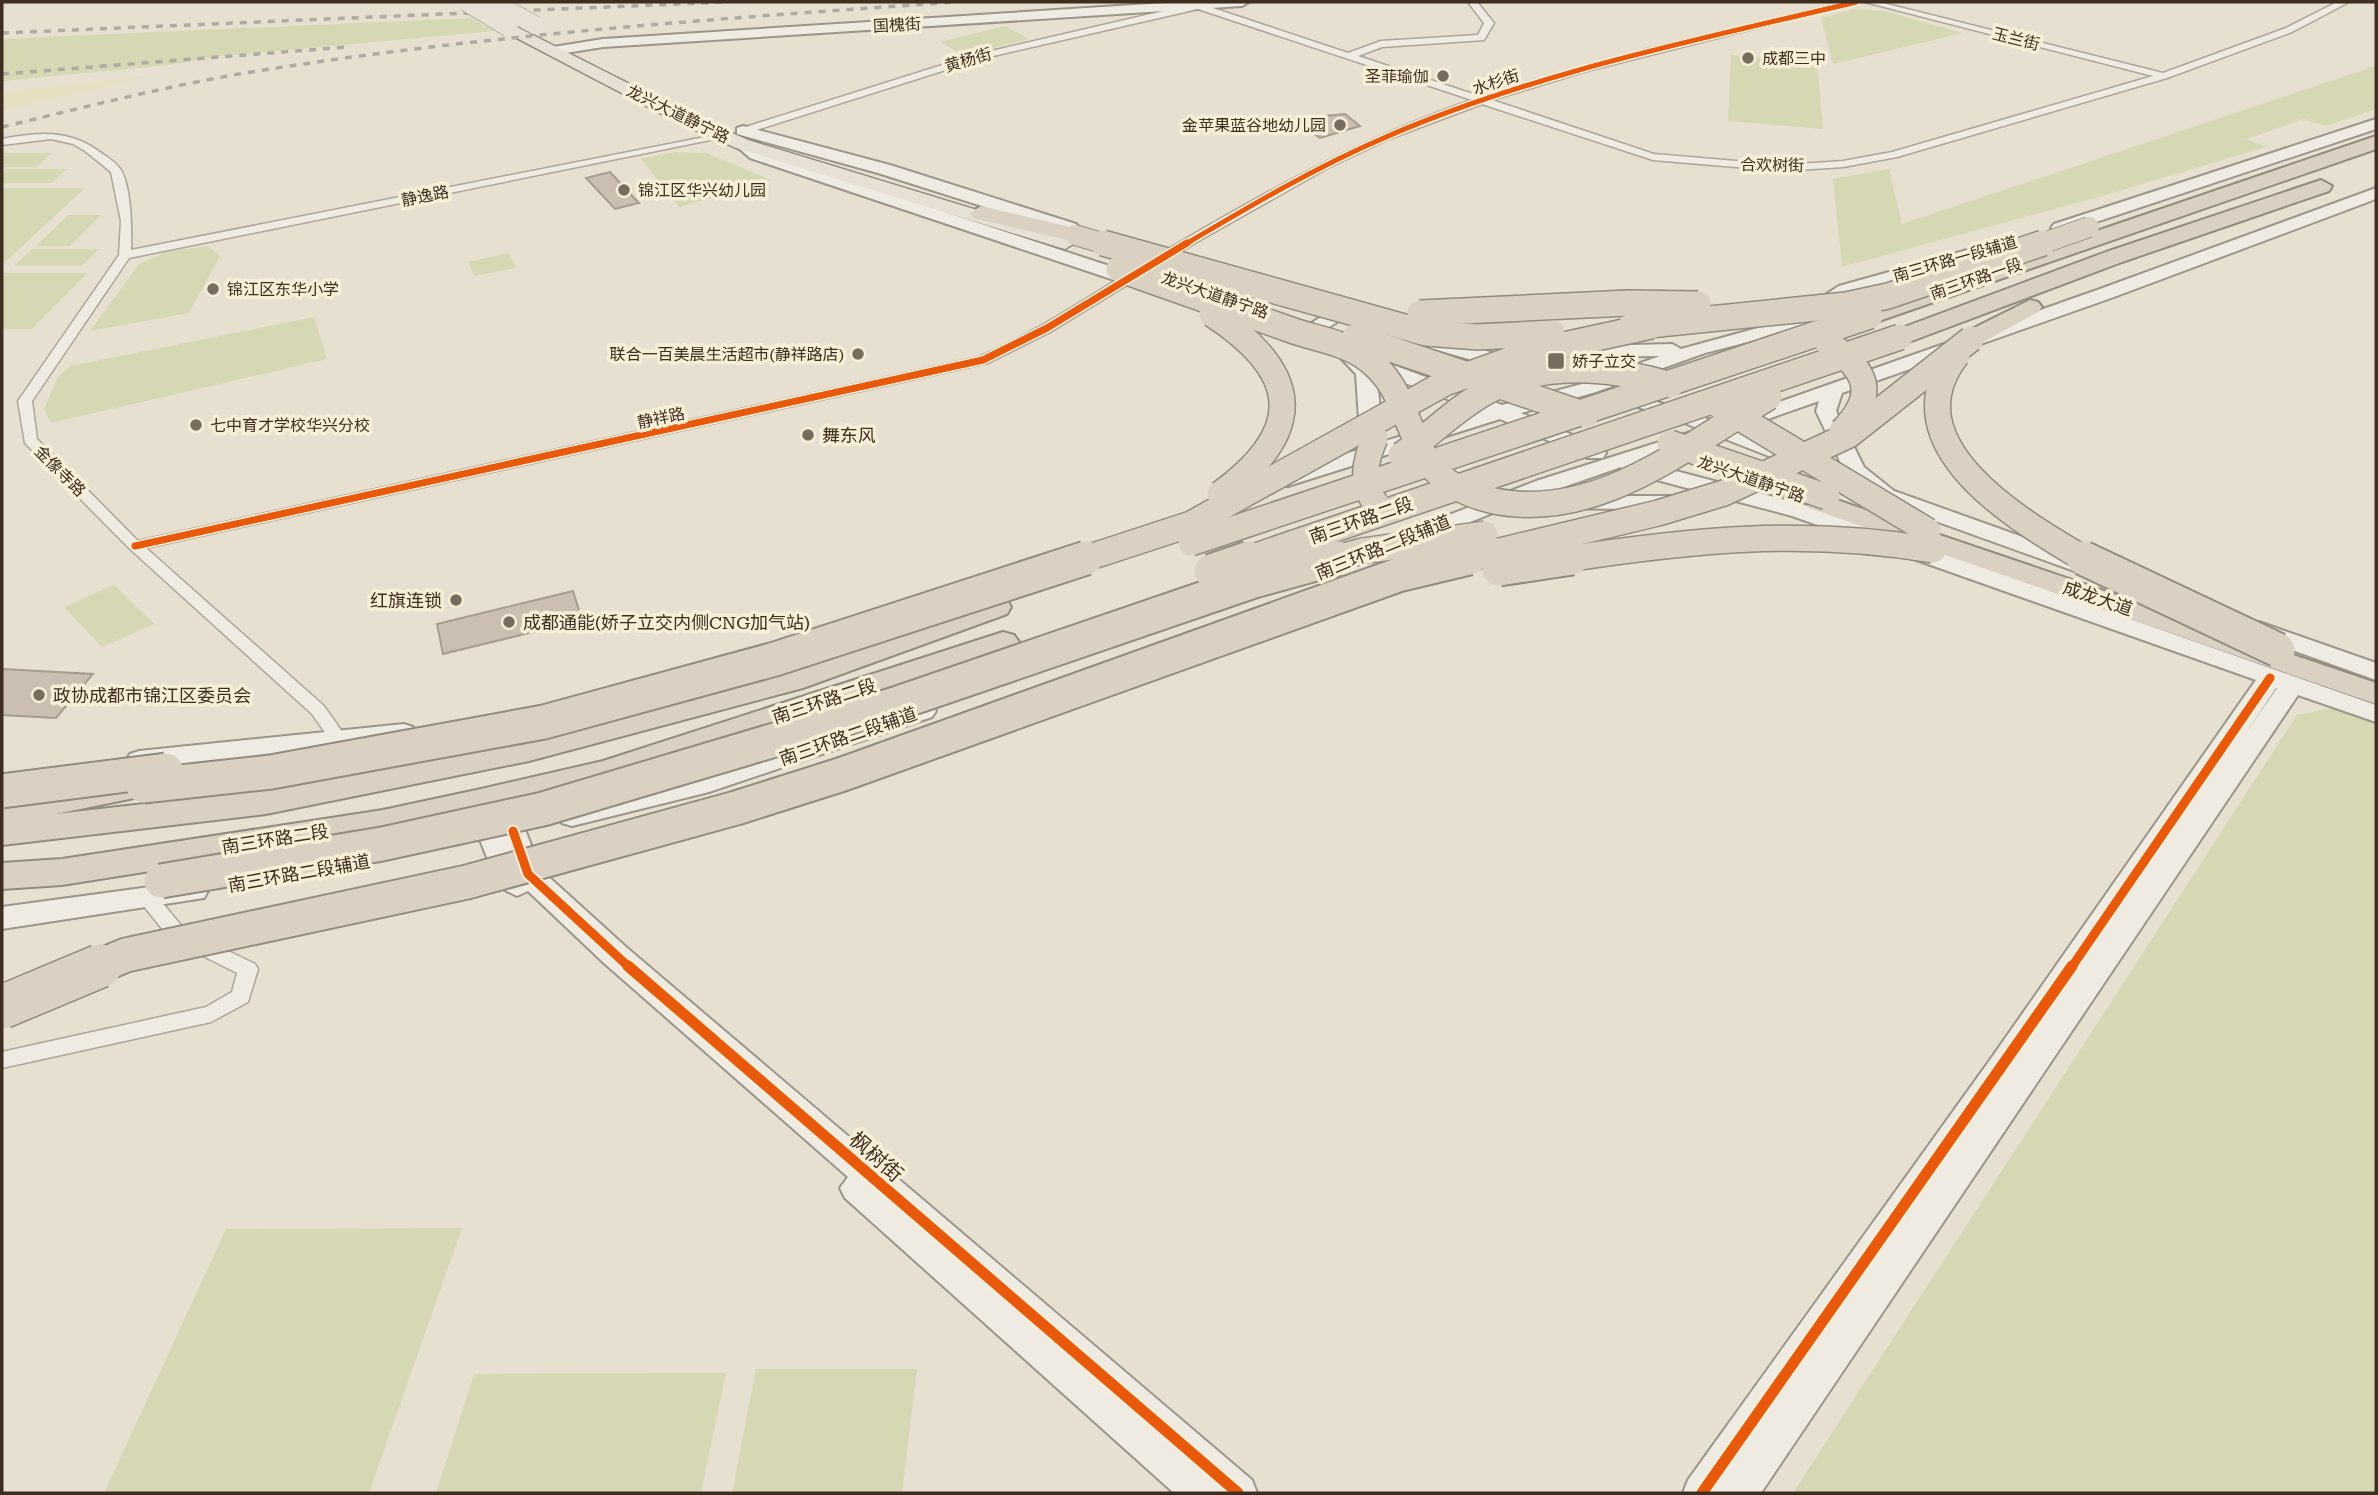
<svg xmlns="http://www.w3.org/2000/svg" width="2378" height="1495" font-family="'Roboto Serif','Noto Sans SC',serif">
	<rect width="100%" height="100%" fill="#e7e0d1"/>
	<polygon fill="#e6dfc2" points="151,76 2,111 2,92"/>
	<g fill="#d6d7b3">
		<polygon points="1854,9 1884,11 1963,33 1833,64 1821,18"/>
		<polygon points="470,18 494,31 220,56 168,65 2,81 2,39"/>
		<polygon points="1005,26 1029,39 963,55 940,42"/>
		<polygon points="1731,55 1817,62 1823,129 1728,121"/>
		<polygon points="2376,66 2376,109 2326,126 2304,119 2246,139 2266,147 2102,196 1842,267 1833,179 1889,169 1902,224"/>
		<polygon points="675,152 706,153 771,180 679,207 641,159"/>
		<polygon points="2,153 52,153 36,167 2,167"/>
		<polygon points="5,169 67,169 51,183 2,183"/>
		<polygon points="2,188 85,188 3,264"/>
		<polygon points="68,215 101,215 70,246 36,246"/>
		<polygon points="207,246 220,256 189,313 90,331 139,264 167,252"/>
		<polygon points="32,249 99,249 82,266 14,266"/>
		<polygon points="509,253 516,268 474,276 468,262"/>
		<polygon points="2,273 88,273 32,329 2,329"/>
		<polygon points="314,317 327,359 51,423 44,409 58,377 70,366"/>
		<polygon points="114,585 154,624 102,647 64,607"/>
		<polygon points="2333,708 2376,723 2376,1493 1793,1493 2297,715"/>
		<polygon points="462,1228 369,1493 104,1493 226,1229"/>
		<polygon points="756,1369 917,1369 902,1493 732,1493"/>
		<polygon points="726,1373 701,1493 436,1493 474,1374"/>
	</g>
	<g fill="#cbbfb2" stroke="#a89c90" stroke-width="2">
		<polygon points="1345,114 1360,126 1320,138 1291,119"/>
		<polygon points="610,172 639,203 615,209 586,178"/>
		<polygon points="573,591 582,620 443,654 437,624"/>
		<polygon points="2,669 93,674 56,718 2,715"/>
	</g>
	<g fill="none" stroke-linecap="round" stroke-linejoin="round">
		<g stroke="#ada599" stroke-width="3">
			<g id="street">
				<path d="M1468 2H1477L1494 23 1484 40 1382 47 1358 56 1482 97 1648 49 1845 2H1860L1587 71 1492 100 1654 154 1783 165 1843 161 1892 152 2153 76 1865 2H1879L2163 73 2286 28 2337 2H2349L2292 32 2167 78 1897 157 1843 167 1783 171 1653 160 1482 104 1389 139 1326 169 1195 243 1052 331 988 363 146 548 324 706 348 740 339 746 333 744 312 714 130 549 25 443 18 401 119 255 121 221 111 172 85 151 73 144 51 139 2 145V139C38 132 69 129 100 152 107 157 117 163 121 170 131 187 132 230 131 250L725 133 730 136 129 258 32 401 37 439 138 541 979 357C1038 332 1090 295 1145 263 1250 200 1356 140 1472 100L1198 9 980 59 747 133H739V129L974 55 1198 3 1348 53 1381 41 1478 35 1484 23Z"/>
				<polygon points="148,892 155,894 185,930 255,964 258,969 248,1002 211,1022 2,1068 2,1052 206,1007 232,992 237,973 171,940 138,899 141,894"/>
			</g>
		</g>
		<g stroke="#9c958a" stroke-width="4">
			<g id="secondary">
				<polygon points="1181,2 1249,2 1242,6 603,47 553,55 546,51 553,47 603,39"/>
				<polygon points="2376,119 2376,129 2066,232 2060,233 2051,228 2054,224"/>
				<polygon points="743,126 890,165 1076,224 1079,228 1070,233 1064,232 878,173 737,134 737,128"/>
				<polygon points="742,139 762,152 1146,278 1148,282 1146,286 1132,286 750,158 734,144"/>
				<polygon points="2376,188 2376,199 2114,297 1842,393 1836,411 1864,467 1894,491 2096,563 2100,568 2096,573 2080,573 1866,496 1865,489 1844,470 1816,411 1819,401 1737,430 1810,458 1813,463 1810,468 1802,469 1664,415 1608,398 1605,394 1615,388 1622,390 1725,425 1728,420 2100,289"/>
				<path d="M2010 238 2019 243 2016 247 1853 294 1811 321 1779 334 1705 353 1596 392 1521 413 1603 448 1606 453 1603 458H1587L1500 419 1288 486H1272L1269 481 1272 476 1358 450 1349 444 1359 420 1356 374 1338 355 1341 351H1355L1362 357 1374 358 1502 405 1582 384 1660 356 1557 357 1547 351 1550 347 1672 344 1681 349 1765 326 1797 313 1839 286ZM1376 372 1481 412 1369 446C1386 425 1378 397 1376 372Z"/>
				<path d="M1347 300 1354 302 1356 306 1354 310C1338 321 1297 355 1279 333L1282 329 1307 326Z"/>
				<polygon points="1418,329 1521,362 1524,366 1514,372 1430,348 1408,335"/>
				<path d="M1691 432 1698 434 1702 438 1698 442 1638 461 1808 506 2376 705V722L2298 695 1761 1493H1683L1688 1480 1990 1060 2256 680 1792 516 1623 471 1621 467 1515 504 1406 548 1398 550 1387 543 1390 538 1536 481ZM2276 688H2277L2244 736Z"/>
				<polygon points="1573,496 1681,496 1692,503 1681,510 1565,508 1562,503"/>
				<polygon points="2259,622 2376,663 2376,680 2250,635 2247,630 2250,625"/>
				<polygon points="923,703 932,705 936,711 932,717 709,792 572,826 562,823 558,816 562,809 694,777"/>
				<polygon points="404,724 413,727 417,733 413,739 139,769 130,766 126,760 130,754 139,751"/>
				<polygon points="513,821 523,824 540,869 626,947 1252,1480 1257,1493 1174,1493 845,1198 840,1188 848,1177 604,963 528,891 517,896 499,887 478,835 482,828 492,825 501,828"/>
				<polygon points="194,881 204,884 208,891 204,898 2,929 2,907"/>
			</g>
		</g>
		<g stroke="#928b80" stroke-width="3">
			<polygon id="primary" points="509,23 691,115 748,140 1072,239 1075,243 1065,249 1058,247 736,148 679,123 503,31 501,28"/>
		</g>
		<g stroke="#928b80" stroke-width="4">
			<g id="highway">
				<polygon points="2376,136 2376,149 1879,321 1861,321 1858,316 1861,311"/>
				<polygon points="2321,180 2332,186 2329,191 2122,262 1909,342 1891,342 1888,337 1891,332 2106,252"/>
				<polygon points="981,206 1083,230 1086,235 1075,242 973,218 970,213"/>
				<polygon points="2030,300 2038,302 2042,307 2038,312 1980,344 1962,344 1959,339 1962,334"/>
				<polygon points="1819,494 2376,683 2376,704 1809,508 1805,502 1809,496"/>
				<polygon points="996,598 1007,600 1011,607 1007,614 803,688 529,761 266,814 2,845 2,804 127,777 139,781 144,789 139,797 56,814 266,790 529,739 782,674"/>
				<polygon points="1003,632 1014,635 1019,642 1014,649 620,779 481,813 383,834 62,885 2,889 2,863 62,859 383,810 481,789 603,761"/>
			</g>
		</g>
		<use href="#street" fill="#efebe3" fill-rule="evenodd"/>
		<use href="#secondary" fill="#efebe3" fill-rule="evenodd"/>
		<use href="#primary" fill="#e6e1d4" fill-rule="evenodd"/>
		<use href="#highway" fill="#dad1c2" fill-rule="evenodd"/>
		<g stroke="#afaaa2" stroke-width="3.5" stroke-dasharray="7 7" stroke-linecap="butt">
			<polyline points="2,33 723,2"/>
			<polyline points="2,74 347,47"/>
			<path d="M2 127C81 108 159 88 239 74 476 35 715 19 954 2"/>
		</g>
		<g stroke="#928b80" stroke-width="19" stroke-linecap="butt">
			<g id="primary-bridge">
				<polyline points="466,2 509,28"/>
				<polyline points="493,2 535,25"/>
			</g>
		</g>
		<g stroke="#928b80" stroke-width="22" stroke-linecap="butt">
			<g id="highway-bridge-far3">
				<polyline points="1075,235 1109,245"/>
				<polyline points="2038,245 2089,227"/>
			</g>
		</g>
		<g stroke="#928b80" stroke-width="28" stroke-linecap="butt">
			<g id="highway-bridge-far2">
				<polyline points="1103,243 1426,333 1478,337 1552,333"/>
				<path d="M1119 269C1177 290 1235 310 1294 331 1315 338 1344 343 1363 356 1408 386 1403 434 1435 470 1448 486 1471 495 1490 500 1594 524 1685 447 1769 397"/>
				<polyline points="1420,313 1628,303 1698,304"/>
				<path d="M1212 314C1299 371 1309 429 1220 494"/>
				<polyline points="1630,327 1846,305 1888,296 2043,243"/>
				<polyline points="1355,337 1586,415"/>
				<path d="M1828 343C1866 369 1879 394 1842 431"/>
				<path d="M1957 355C1887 445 2023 523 2086 560"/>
				<polyline points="1720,406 1928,531"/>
				<path d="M1375 438C1365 461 1360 483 1376 504"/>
				<polyline points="1670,443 1827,497"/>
				<path d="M1401 455C1431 435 1456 408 1488 391 1545 360 1611 367 1671 385"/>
				<polyline points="1191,543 1870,316"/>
				<polyline points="1081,560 1191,524 1445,383 1532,352 1651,326"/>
				<polyline points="1244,560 1900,337"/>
				<polyline points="1330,560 1362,551 1485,534"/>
				<polyline points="1462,560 1658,513 1724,493 1849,435 1971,339"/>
				<path d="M1560 560C1690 540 1802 528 1933 550"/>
			</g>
		</g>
		<g stroke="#928b80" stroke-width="37" stroke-linecap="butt">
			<g id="highway-bridge-far1">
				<polyline points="2083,558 2278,650"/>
				<polyline points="1499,569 1572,558"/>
				<polyline points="1211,571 1249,558"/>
				<polyline points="143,786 271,772 544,722 775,659 1086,558"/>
				<polyline points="2,791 166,770"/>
				<polyline points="161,881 382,844 543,809 892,705 1254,581 1337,558"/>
				<polyline points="95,968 126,955 467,882 736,808 843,774 1398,575 1469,558"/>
			</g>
		</g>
		<g stroke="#928b80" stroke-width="46" stroke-linecap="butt">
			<polyline id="highway-bridge" points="2,1007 100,966"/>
		</g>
		<use href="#primary-bridge" stroke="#e6e1d4" stroke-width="18"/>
		<use href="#highway-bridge-far3" stroke="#dad1c2" stroke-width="20"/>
		<use href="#highway-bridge-far2" stroke="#dad1c2" stroke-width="25"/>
		<use href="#highway-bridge-far1" stroke="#dad1c2" stroke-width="33"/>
		<use href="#highway-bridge" stroke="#dad1c2" stroke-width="43"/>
		<g stroke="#f7eed8" stroke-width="8">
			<path id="cycleway-far3" d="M1184 245C1250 206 1316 167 1386 137 1536 72 1698 40 1856 2"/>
		</g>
		<g stroke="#f7eed8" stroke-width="10">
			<polyline id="cycleway-far2" points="135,546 983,360 1047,328 1187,243"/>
		</g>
		<g stroke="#f7eed8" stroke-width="13">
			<g id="cycleway-far1">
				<polyline points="513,831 528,874 630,968"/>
				<polyline points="2071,968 2270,678"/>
			</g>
		</g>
		<g stroke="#f7eed8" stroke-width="16">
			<g id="cycleway">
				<polyline points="628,966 1238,1493"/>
				<polyline points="1702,1493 2072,966"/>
			</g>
		</g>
		<use href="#cycleway-far3" stroke="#e8590c" stroke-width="5"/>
		<use href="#cycleway-far2" stroke="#e8590c" stroke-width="7"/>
		<use href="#cycleway-far1" stroke="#e8590c" stroke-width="9"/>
		<use href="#cycleway" stroke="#e8590c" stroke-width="11"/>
	</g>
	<g fill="#786c5e" stroke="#f7eed8" stroke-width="2.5">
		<circle cx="1748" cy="58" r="7"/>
		<circle cx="1443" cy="76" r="7"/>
		<circle cx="1340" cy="125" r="7"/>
		<circle cx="624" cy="190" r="7"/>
		<circle cx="213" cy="289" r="7"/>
		<circle cx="858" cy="354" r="7"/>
		<rect x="1547" y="352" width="18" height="18" rx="3.5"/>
		<circle cx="196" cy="425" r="7"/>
		<circle cx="808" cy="435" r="7"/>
		<circle cx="456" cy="600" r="7"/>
		<circle cx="509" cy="622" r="7"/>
		<circle cx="39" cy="695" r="7"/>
	</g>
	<g text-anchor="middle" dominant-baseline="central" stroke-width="7" stroke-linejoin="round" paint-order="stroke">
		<g font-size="16" fill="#3d2e20" stroke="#f7eed8">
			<text transform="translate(897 25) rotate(-3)">国槐街</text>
			<text transform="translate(2016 39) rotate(14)">玉兰街</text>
			<text transform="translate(968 60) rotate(-16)">黄杨街</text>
			<text transform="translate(1496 82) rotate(-18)">水杉街</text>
			<text transform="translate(678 114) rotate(26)">龙兴大道静宁路</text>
			<text transform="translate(1772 165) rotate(1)">合欢树街</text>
			<text transform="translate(425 196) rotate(-11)">静逸路</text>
			<text transform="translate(1955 259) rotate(-16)">南三环路一段辅道</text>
			<text transform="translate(1976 279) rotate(-19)">南三环路一段</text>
			<text transform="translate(1215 295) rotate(19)">龙兴大道静宁路</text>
			<text transform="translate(661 418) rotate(-12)">静祥路</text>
			<text transform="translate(60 471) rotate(45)">金像寺路</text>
			<text transform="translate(1751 479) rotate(19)">龙兴大道静宁路</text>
		</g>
		<g font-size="16" fill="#3d2e20" stroke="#f7eed8" text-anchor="start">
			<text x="1762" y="58">成都三中</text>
			<text x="1429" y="76" text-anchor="end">圣菲瑜伽</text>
			<text x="1326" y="125" text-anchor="end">金苹果蓝谷地幼儿园</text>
			<text x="638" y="190">锦江区华兴幼儿园</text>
			<text x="227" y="289">锦江区东华小学</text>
			<text x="844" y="354" text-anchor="end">联合一百美晨生活超市(静祥路店)</text>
			<text x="1572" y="361">娇子立交</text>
			<text x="210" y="425">七中育才学校华兴分校</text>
		</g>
		<g font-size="18" fill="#3d2e20" stroke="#f7eed8" text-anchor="start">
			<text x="822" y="435">舞东风</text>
			<text x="442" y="600" text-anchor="end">红旗连锁</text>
			<text x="523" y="622">成都通能(娇子立交内侧CNG加气站)</text>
			<text x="53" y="695">政协成都市锦江区委员会</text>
		</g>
		<g font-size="18" fill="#3d2e20" stroke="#f7eed8">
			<text transform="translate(1361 520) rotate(-19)">南三环路二段</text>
			<text transform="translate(1383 547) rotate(-22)">南三环路二段辅道</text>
			<text transform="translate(2098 598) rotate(19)">成龙大道</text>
			<text transform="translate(824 701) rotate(-18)">南三环路二段</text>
			<text transform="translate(848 736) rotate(-19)">南三环路二段辅道</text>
			<text transform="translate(275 839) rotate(-9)">南三环路二段</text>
			<text transform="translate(299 873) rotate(-10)">南三环路二段辅道</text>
		</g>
		<g font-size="21" fill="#3d2e20" stroke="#f7eed8">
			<text transform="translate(876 1157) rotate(41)">枫树街</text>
		</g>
	</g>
	<rect width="2378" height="1495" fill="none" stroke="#3d2e20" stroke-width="7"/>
</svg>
